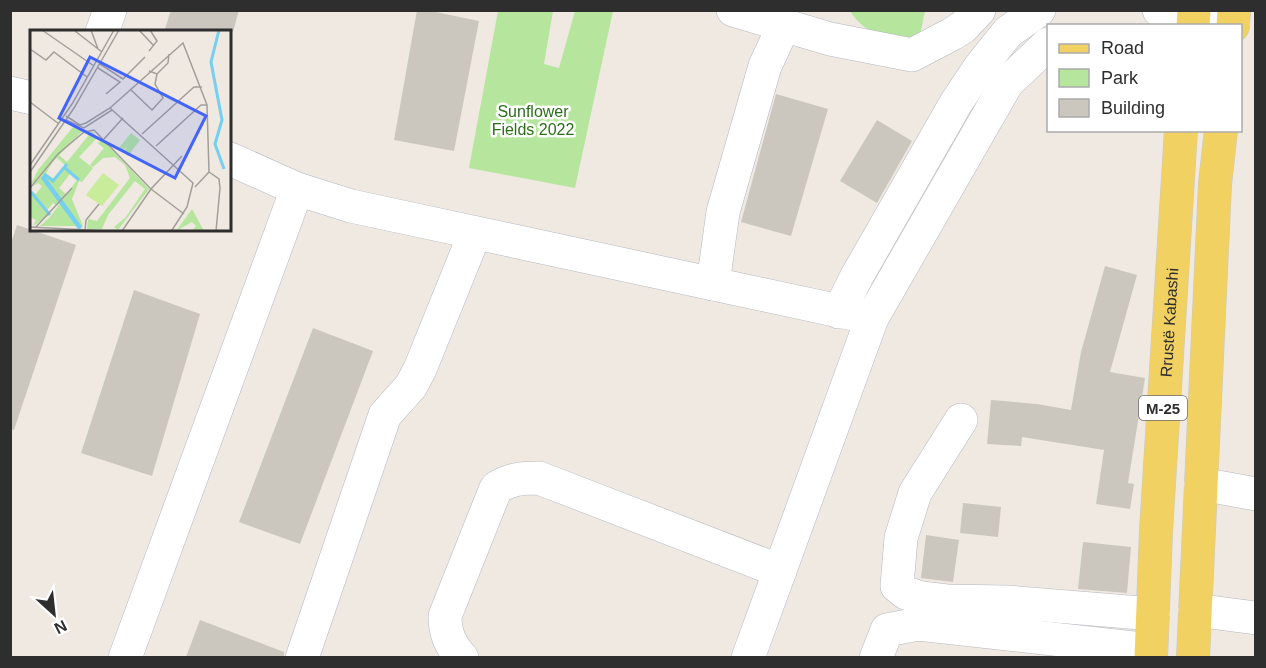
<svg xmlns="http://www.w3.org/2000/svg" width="1266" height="668" font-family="Arial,sans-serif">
	<rect width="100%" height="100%" fill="#efe9e1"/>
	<g fill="#b6e59e">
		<polygon points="498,11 553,11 544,64 559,68 575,11 613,11 575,188 469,168"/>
		<path d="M850 11H925L920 35C893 45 865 35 850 11Z"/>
	</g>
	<g fill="#cbc7bf">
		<polygon points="171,10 239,10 233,32 164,32"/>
		<polygon points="417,10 426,10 479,21 454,151 394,140"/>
		<polygon points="776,94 828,109 791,236 741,222"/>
		<polygon points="877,120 912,141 877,203 840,181"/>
		<polygon points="17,225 76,245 14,430 10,429 10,246"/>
		<polygon points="1105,266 1137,275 1110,372 1145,378 1128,483 1134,484 1130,509 1096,504 1104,450 1022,437 1021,446 987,444 991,400 1037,404 1071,410 1081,352"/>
		<polygon points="134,290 200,314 152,476 81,453"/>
		<polygon points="313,328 373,351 300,544 239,522"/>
		<polygon points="963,503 1001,507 998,537 960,533"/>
		<polygon points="926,535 959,540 953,582 921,578"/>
		<polygon points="1083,542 1131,547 1127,593 1078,589"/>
		<polygon points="200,620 284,652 284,657 186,657"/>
	</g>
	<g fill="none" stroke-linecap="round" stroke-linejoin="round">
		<g stroke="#b4b7c1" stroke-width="34">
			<g id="minor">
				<polyline points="733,10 830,39 912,55 952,34 963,27 979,10"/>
				<polyline points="1159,10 1233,23"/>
				<polyline points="102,32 110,10"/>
				<polyline points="10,93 32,98"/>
				<polyline points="230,159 297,189 351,206 872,318"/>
				<polyline points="713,284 723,212 765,66 784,25"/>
				<polyline points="839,312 857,276 956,103 980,67 1008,32 1039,10"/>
				<polyline points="961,420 915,493 901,538 897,586 906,593 921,598 947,601 1007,602 1153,614"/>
				<polyline points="1201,484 1256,494"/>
				<polyline points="1195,610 1256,618"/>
				<polyline points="125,658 297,189"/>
				<polyline points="302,658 385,415 411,386 420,369 475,233"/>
				<path d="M462 658C450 645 445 633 445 616L496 488C510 479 522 478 539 478L780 571"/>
				<polyline points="748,658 872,318 1007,83 1048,44"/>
				<polyline points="876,658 887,630 918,624 1151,650"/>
			</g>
		</g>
		<g stroke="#c9c9c9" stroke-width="34">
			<g id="major">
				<polyline points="1193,26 1194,10"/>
				<polyline points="1233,26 1234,10"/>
				<path id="s1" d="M1151 658 1156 531 1181 130"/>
				<polyline points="1193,658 1215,184 1221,130"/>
			</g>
		</g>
		<use href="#minor" stroke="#fff" stroke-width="33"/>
		<use href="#major" stroke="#f2d163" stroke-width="33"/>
	</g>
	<g text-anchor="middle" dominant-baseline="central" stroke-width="5" stroke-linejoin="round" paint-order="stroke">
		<rect fill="#fff" stroke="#6d6d6d" stroke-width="1.5" x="1139" y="396" width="48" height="24" rx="4.5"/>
		<g font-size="15" font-weight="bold" fill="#2e2e2e">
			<text x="1163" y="408">M-25</text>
		</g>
		<g font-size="16" fill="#2c6e1b" stroke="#fff">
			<text x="533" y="111">Sunflower<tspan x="533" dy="18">Fields 2022</tspan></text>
		</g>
		<g font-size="16" fill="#2e2e2e" stroke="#fff">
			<text stroke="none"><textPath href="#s1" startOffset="336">Rrustë Kabashi</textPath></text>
		</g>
	</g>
	<g transform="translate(30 30)">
		<rect width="201" height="201" fill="#efe9e1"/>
		<path d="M43 97 53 100 0 156 8 140ZM62 101 67 108 49 127 63 138 52 152 49 151 42 169 53 196H10L20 187 47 150 40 144 29 158 36 164 27 176 23 173 17 180 18 186 3 196 6 190 0 187V160L6 164 12 156 8 153 2 157 24 130 16 143 24 149 35 135 27 128 29 125 37 132ZM101 103 110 110 98 126 93 122 98 116 91 121 89 118ZM73 110 119 159 88 200 84 197 96 187 115 159 105 151 78 185 72 199H57L58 189 67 191 100 148 95 135 85 127 73 128 63 137 60 135 74 118 67 113ZM162 179 174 201H162L166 196 162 192 146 201Z" fill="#b6e59e"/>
		<path d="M73 143 89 155 72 176 56 165Z" fill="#c9ec9a"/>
		<path fill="none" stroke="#75cff0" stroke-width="3" d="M189 0 181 32 192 90 185 114 194 139M35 138 49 150M14 144 23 151 37 134M13 146 51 198M12 147 50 199M1 162 20 185"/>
		<path fill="none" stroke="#a29e99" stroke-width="1.5" d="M12 0 64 36M61 0 68 19M109 0 124 16M45 1 72 22M0 19 16 30 24 22 57 47M119 21 127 11 120 0M70 34 93 49 115 27M68 38 90 52 76 64M119 41 127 44 138 33 139 24M100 59 122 80 133 68 125 54 127 44M0 72 29 94M80 78 163 153 157 177 142 200M36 86 50 95 56 93 80 78 153 13 177 75 179 142 165 157M36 90 54 98 82 80M112 104 164 57H172M74 109 93 88M126 116 171 75H177M152 126 121 159 154 184M0 135 42 74 84 0M0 142 44 78 89 0M179 142 189 149 190 158 186 201M0 158 28 124 54 102 64 100 121 159 92 201M0 197 78 201M5 198 42 158M55 200 56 190 69 174"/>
		<path fill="#4264fb" fill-opacity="0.15" stroke="#4264fb" stroke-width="3" d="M60 27 176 86 145 148 29 88Z"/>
		<rect width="201" height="201" fill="none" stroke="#2e2e2e" stroke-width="3"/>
	</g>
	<rect width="1266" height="668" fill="none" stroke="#2e2e2e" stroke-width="24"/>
	<rect x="1047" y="24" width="195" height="108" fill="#ffffff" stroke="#ababab" stroke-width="1.5"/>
	<rect x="1059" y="44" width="30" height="9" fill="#f2d163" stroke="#ababab" stroke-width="1.5"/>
	<text x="1101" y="54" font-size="18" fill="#2e2e2e">Road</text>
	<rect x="1059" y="69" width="30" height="18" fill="#b6e59e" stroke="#ababab" stroke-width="1.5"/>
	<text x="1101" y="84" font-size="18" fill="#2e2e2e">Park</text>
	<rect x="1059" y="99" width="30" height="18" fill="#cbc7bf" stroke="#ababab" stroke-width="1.5"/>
	<text x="1101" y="114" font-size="18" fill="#2e2e2e">Building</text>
	<g transform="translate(54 614) rotate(153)" stroke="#ffffff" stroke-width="4.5" paint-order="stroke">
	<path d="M0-4.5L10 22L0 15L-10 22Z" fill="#2e2e2e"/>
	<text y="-9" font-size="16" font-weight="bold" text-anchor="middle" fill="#2e2e2e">N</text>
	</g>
</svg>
